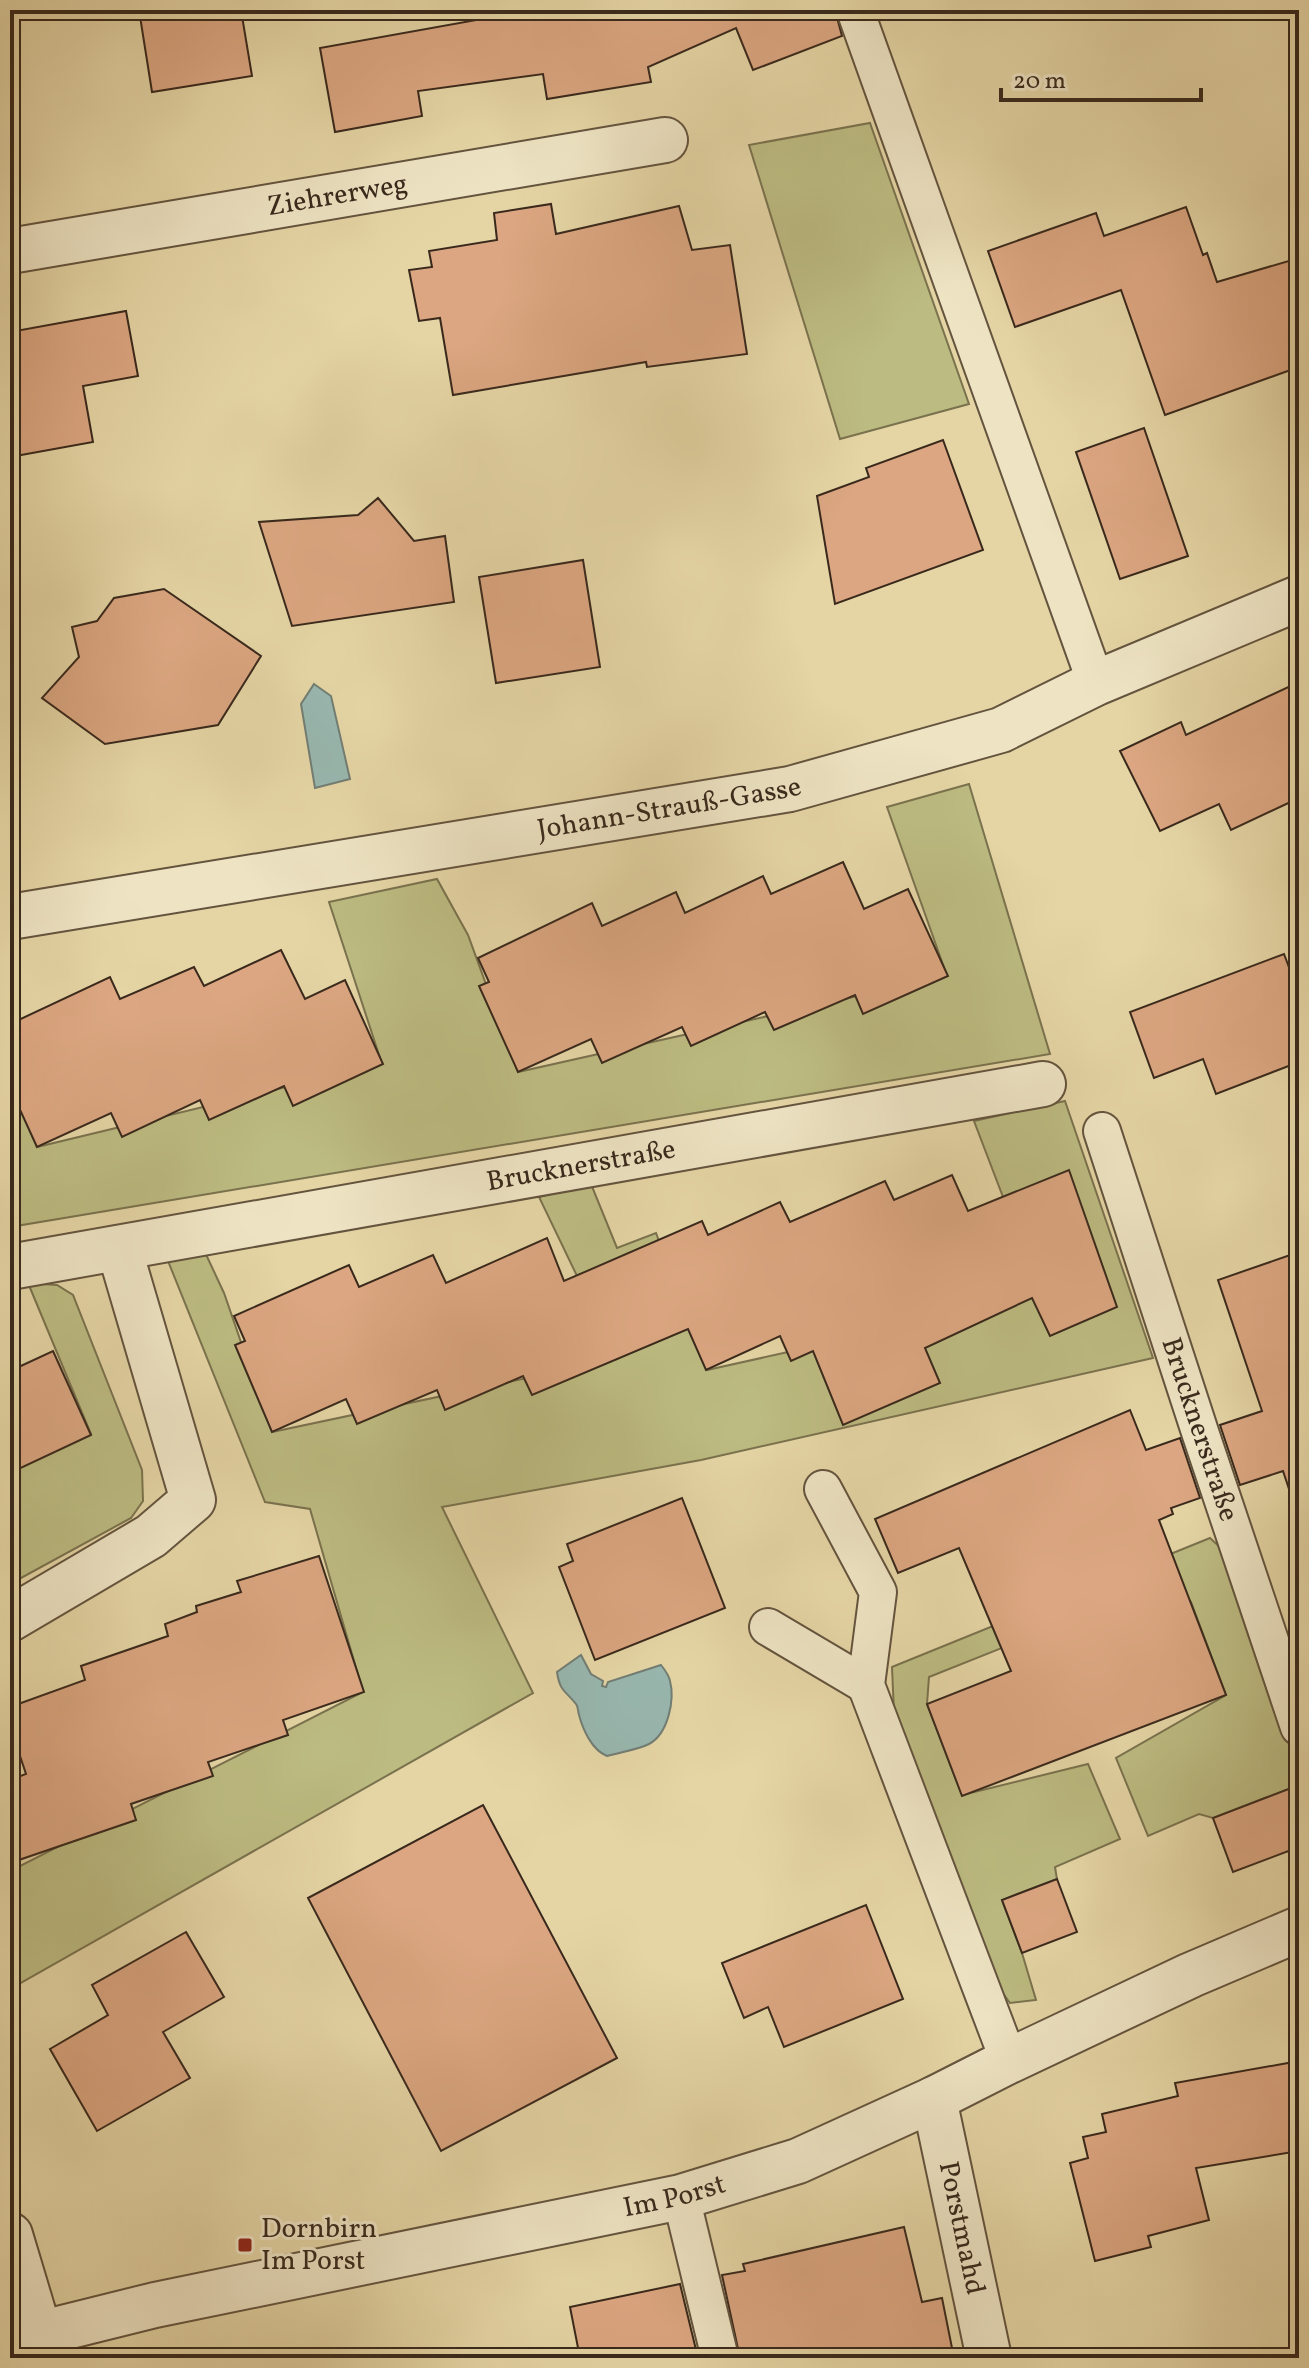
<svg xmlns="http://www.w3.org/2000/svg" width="1309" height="2368" font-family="Vollkorn,serif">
	<rect width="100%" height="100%" fill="#e5d5a5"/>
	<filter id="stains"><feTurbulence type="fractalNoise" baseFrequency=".0025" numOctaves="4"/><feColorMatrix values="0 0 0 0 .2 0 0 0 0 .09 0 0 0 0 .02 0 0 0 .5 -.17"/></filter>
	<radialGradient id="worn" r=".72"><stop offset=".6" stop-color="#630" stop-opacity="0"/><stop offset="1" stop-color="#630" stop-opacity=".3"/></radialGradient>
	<g fill="#bcbb81" stroke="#7a724e" stroke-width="2">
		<polygon points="870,123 969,404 840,439 749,145"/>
		<polygon points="969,784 1050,1054 10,1227 10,1083 37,1147 382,1064 329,902 437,879 468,935 518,1072 947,976 887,807"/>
		<polygon points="1065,1101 1153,1358 701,1460 442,1507 533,1693 10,1989 10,1871 363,1692 310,1509 265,1502 166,1256 203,1248 224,1293 272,1432 617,1359 539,1197 591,1184 617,1248 656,1233 707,1370 1032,1298 1003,1197 974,1121"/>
		<polygon points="28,1283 57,1285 73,1295 142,1470 143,1501 131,1518 10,1584 10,1454 91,1434"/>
		<polygon points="1210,1538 1222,1549 1299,1763 1299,1871 1288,1851 1267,1797 1213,1818 1199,1814 1148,1836 1116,1758 1226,1695 1191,1602 1172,1580 929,1677 927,1704 962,1795 1088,1764 1120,1839 1055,1867 1057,1879 1002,1900 1022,1953 1036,2000 1010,2003 991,1977 894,1713 892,1667"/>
	</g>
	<g fill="#98b7af" stroke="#727e74" stroke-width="2">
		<polygon points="314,684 331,696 350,779 315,788 301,704"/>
		<path d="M581 1655 591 1674 603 1681 602 1686 606 1687 608 1682 661 1665C665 1670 669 1675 670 1681 675 1700 668 1734 649 1744 637 1750 620 1752 607 1756 592 1750 583 1730 579 1715 578 1712 578 1706 576 1704 565 1690 560 1692 557 1672Z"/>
	</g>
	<g fill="#dba681" stroke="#39291c" stroke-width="2">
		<polygon points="139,10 241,10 252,76 152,92"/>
		<polygon points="480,10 835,10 842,36 753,70 736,28 648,67 651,82 547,99 543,74 418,91 422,116 335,132 320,48 482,19"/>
		<polygon points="551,204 556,234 679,206 692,250 730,245 747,354 647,367 646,362 453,395 440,318 419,321 409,270 432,267 429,251 497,240 494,213"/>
		<polygon points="1186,207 1203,255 1207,253 1217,282 1299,258 1299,367 1165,415 1121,290 1015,327 988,251 1096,213 1104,236"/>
		<polygon points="126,311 138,376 83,386 93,442 10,457 10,332"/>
		<polygon points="1144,428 1188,556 1120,579 1076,452"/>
		<polygon points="943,440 983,550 835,604 817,496 869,477 866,468"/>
		<polygon points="378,498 414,541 445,536 454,602 292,626 259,522 358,515"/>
		<polygon points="583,560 600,667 496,683 479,577"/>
		<polygon points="164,589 261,656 218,725 105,744 42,698 79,657 72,627 97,621 114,598"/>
		<polygon points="1299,682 1299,798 1231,830 1219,804 1160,831 1120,751 1181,722 1186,735"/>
		<polygon points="843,862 864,909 908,889 948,976 863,1014 855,995 774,1030 765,1012 691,1046 682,1027 602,1063 591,1039 518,1072 479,986 489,982 478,958 592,903 602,926 676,892 685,913 763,876 771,894"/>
		<polygon points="281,950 305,999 345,980 383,1064 293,1106 284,1086 209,1120 200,1100 122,1137 111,1113 37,1147 10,1088 10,1024 110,977 120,999 194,967 204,986"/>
		<polygon points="1284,954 1299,994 1299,1062 1216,1094 1203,1059 1154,1078 1130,1012"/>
		<polygon points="1069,1170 1117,1307 1050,1336 1032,1298 925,1348 940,1383 843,1425 813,1351 791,1361 780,1336 706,1370 688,1329 532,1395 523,1376 445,1410 437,1390 357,1424 346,1399 272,1432 235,1345 245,1341 234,1316 349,1265 359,1287 433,1255 446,1283 547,1238 564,1281 702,1221 708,1235 780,1202 790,1222 885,1181 894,1200 952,1175 968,1211"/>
		<polygon points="1299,1252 1299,1491 1290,1492 1283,1471 1240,1485 1220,1425 1262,1411 1218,1280"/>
		<polygon points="53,1351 91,1435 10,1473 10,1371"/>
		<polygon points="1130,1410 1146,1450 1180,1438 1200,1498 1171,1508 1173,1514 1159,1520 1226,1695 962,1796 927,1704 1011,1671 959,1548 898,1573 875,1519"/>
		<polygon points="682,1498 725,1608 595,1660 559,1567 573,1561 567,1544"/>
		<polygon points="319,1556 364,1692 283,1720 288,1735 208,1762 213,1776 131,1804 136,1820 10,1863 10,1780 26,1774 10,1726 10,1707 85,1680 81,1666 168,1636 165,1624 197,1612 196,1606 241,1592 237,1581"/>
		<polygon points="1299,1785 1299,1847 1233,1872 1213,1818"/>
		<polygon points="483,1805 617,2058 441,2151 308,1898"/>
		<polygon points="1057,1879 1077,1932 1022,1953 1002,1900"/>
		<polygon points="866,1905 903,1999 784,2047 768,2007 744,2018 722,1963"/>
		<polygon points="186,1932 224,1997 163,2032 190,2078 97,2131 50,2049 108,2015 92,1985"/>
		<polygon points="1299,2061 1299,2151 1196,2168 1209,2220 1148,2236 1151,2247 1095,2261 1070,2163 1088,2158 1083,2137 1106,2132 1102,2114 1178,2096 1175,2083"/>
		<polygon points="904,2227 922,2302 942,2298 954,2358 740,2358 722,2275 745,2271 743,2264"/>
		<polygon points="680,2284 698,2358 580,2358 570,2307"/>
	</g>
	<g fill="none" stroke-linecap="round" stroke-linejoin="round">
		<g stroke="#64543e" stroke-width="40">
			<g id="service">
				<polyline points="855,10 1096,683"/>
				<path id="s1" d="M1102 1131 1200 1432 1299 1727"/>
				<polyline points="823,1489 878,1592 866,1685 1009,2061"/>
				<polyline points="768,1627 866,1685"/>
				<polyline points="681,2197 720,2358"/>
			</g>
		</g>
		<g stroke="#64543e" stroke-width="48">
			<g id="minor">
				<path id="s2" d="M10 251 665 140"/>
				<path id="s3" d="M10 917 790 789 1001 730 1096 683 1299 598"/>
				<path id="s4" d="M10 1267 1043 1084"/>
				<polyline points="10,1619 151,1536 193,1500 119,1248"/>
				<path id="s5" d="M934 2099 989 2358"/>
				<polyline points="10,2235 40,2335 43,2358"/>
				<path id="s6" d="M10 2341 155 2305 681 2197 798 2161 934 2099 1009 2061 1191 1975 1299 1929"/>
			</g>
		</g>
		<use href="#service" stroke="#eee4c4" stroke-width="36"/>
		<use href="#minor" stroke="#eee4c4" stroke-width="44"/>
	</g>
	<rect fill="#8f2418" stroke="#eee4c4" stroke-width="3" x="237" y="2237" width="16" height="16" rx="4"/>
	<g text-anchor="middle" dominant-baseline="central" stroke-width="6" stroke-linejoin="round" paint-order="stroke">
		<g font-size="28" fill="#39291c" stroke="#eee4c4">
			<text stroke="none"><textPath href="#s2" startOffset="332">Ziehrerweg</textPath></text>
			<text stroke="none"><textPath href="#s3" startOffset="668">Johann-Strauß-Gasse</textPath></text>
			<text stroke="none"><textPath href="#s4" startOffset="580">Brucknerstraße</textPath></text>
			<text stroke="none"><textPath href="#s1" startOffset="314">Brucknerstraße</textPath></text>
			<text stroke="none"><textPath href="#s6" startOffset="680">Im Porst</textPath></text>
			<text stroke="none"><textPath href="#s5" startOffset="132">Porstmahd</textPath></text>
		</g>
		<g font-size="28" fill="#39291c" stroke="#eee4c4" text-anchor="start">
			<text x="261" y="2229">Dornbirn<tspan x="261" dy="32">Im Porst</tspan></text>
		</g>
	</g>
	<rect width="1309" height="2368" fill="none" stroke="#e5d5a5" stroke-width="40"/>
	<rect x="12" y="12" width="1285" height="2344" fill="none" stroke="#39291c" stroke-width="4"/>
	<rect x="20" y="20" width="1269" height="2328" fill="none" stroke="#39291c" stroke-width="2"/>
	<path d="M1001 88v12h200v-12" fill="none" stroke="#39291c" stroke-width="4"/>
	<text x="1013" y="88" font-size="24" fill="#39291c" stroke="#eee4c4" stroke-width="6" paint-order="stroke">20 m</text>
	<rect width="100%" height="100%" filter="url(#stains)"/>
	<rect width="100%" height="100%" fill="url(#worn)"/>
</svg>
